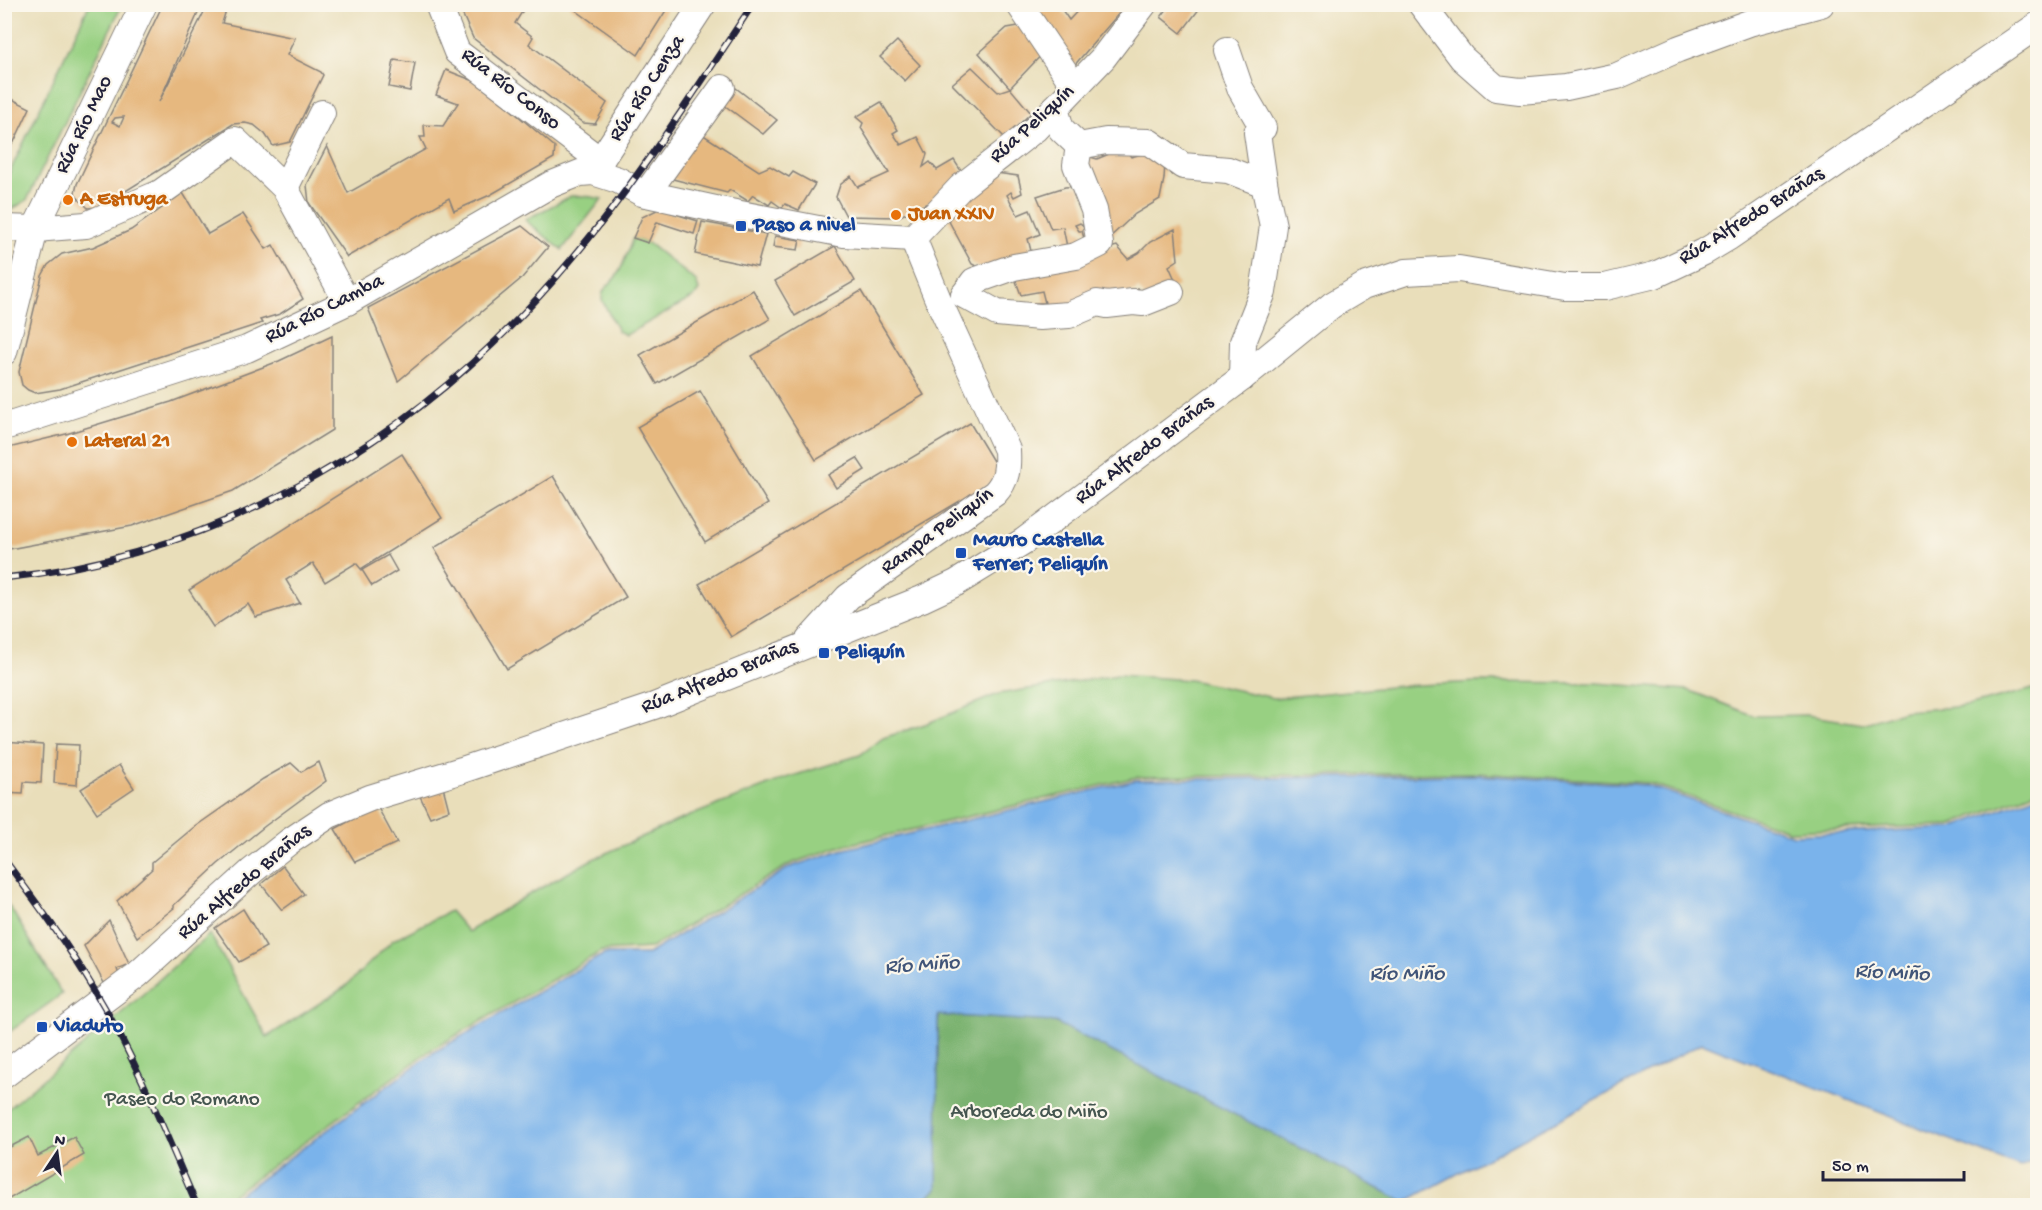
<svg xmlns="http://www.w3.org/2000/svg" width="2042" height="1210" font-family="'Gochi Hand',sans-serif">
	<rect width="100%" height="100%" fill="#fbf7ec"/>
	<filter id="ink" filterUnits="userSpaceOnUse"><feTurbulence type="fractalNoise" baseFrequency=".0167" numOctaves="2"/><feDisplacementMap in="SourceGraphic" scale="12" xChannelSelector="R" yChannelSelector="G"/><feConvolveMatrix kernelMatrix="1 2 1 2 8 2 1 2 1" color-interpolation-filters="sRGB"/></filter>
	<filter id="wash" filterUnits="userSpaceOnUse"><feTurbulence type="fractalNoise" baseFrequency=".008" numOctaves="4" result="noise"/><feDisplacementMap in="SourceGraphic" scale="24" xChannelSelector="R" yChannelSelector="G"/><feGaussianBlur stdDeviation="1.35" result="paint"/><feColorMatrix in="noise" values="0 0 0 0 0 0 0 0 0 0 0 0 0 0 0 0 0 1.4 0 .05"/><feComposite in="paint" operator="in"/></filter>
	<g filter="url(#wash)">
		<rect width="100%" height="100%" fill="#e9deba"/>
		<g fill="#98d082" stroke="#5d795e" stroke-width="1.5">
			<polygon points="89,5 122,5 27,200 11,210 5,210 5,182"/>
			<polygon points="571,196 586,196 602,199 562,250 525,220"/>
			<path d="M633 238 648 243 696 281 699 290 694 297 626 335 618 331 602 300C601 287 611 285 617 275 624 265 628 250 633 238Z"/>
			<polygon points="1118,675 1190,680 1274,698 1401,686 1477,682 1596,683 1688,690 1755,716 1807,715 1862,724 1905,711 1968,706 2037,688 2037,791 1951,825 1791,831 1649,783 1474,773 1137,777 838,847 790,864 651,948 602,951 431,1050 219,1205 5,1206 5,1111 133,1003 210,934 267,1037 345,987 393,940 450,911 468,932 521,899 589,861 677,821 786,778 860,755 883,738 928,723 998,694"/>
			<polygon points="5,901 13,912 62,994 5,1035"/>
		</g>
		<polygon fill="#7ab270" stroke="#4e6a56" stroke-width="1.5" points="938,1015 1055,1022 1405,1202 1405,1205 918,1206 937,1189"/>
		<polygon fill="#7ab3eb" stroke="#4e6a93" stroke-width="1.5" points="1473,775 1647,785 1793,835 1952,828 2037,795 2037,1168 2034,1160 2020,1167 1702,1043 1405,1202 1055,1022 938,1015 937,1189 917,1205 225,1205 431,1054 604,954 648,954 790,867 841,850 1136,780"/>
		<g id="blocks">
			<g fill="#e6b87f" fill-rule="evenodd">
				<path d="M163 4H202L159 102 208 4H228L222 23 295 38 287 55 321 72 323 75 290 142 273 146 265 134 254 125 245 123 233 124 100 207 88 208 77 197 75 193 77 184ZM124 117 120 126 112 122 115 118Z"/>
				<polygon points="458,4 527,4 515,23 533,37 529,44 607,103 595,124 583,123 473,38"/>
				<polygon points="567,4 670,4 638,55"/>
				<polygon points="1028,4 1058,4 1069,20 1084,4 1127,4 1072,68"/>
				<polygon points="1171,4 1203,4 1181,33 1161,17"/>
				<polygon points="1024,25 1048,48 1010,88 979,53 1007,28"/>
				<polygon points="897,41 920,65 905,81 880,57"/>
				<polygon points="394,60 415,63 410,91 389,87"/>
				<polygon points="972,67 998,92 1010,88 1031,113 1005,138 952,84"/>
				<polygon points="446,70 474,81 510,109 555,147 554,158 490,195 454,211 449,198 347,257 309,203 307,185 327,146 348,193 426,149 420,137 425,137 424,125 443,126 458,103 436,95"/>
				<polygon points="736,88 777,120 763,134 720,102"/>
				<polygon points="4,95 30,108 14,142 4,137"/>
				<polygon points="881,102 898,130 893,133 901,145 918,137 927,154 923,167 930,162 937,170 954,160 965,177 930,202 898,217 846,216 836,197 840,185 851,176 858,187 889,173 861,128 863,123 856,117"/>
				<polygon points="695,134 705,136 759,171 770,166 789,177 793,172 815,184 799,210 785,204 782,208 772,201 769,205 753,195 748,201 730,190 727,193 665,177"/>
				<polygon points="4,138 13,142 4,160"/>
				<polygon points="1124,148 1131,157 1155,151 1165,162 1164,179 1160,199 1135,214 1108,239 1087,156 1097,159"/>
				<polygon points="996,173 1018,176 1022,193 1014,197 1011,192 1007,195 1018,215 1030,210 1040,234 1028,239 1031,251 984,270 972,264 944,212"/>
				<polygon points="1079,186 1092,233 1080,223 1075,225 1079,231 1082,231 1086,246 1068,252 1063,227 1051,229 1037,196 1065,187"/>
				<polygon points="183,193 208,234 243,214 266,249 273,245 303,299 280,314 260,320 262,323 60,389 35,393 28,390 22,385 19,372 42,276 48,265 62,254 93,247 131,230"/>
				<polygon points="659,209 698,221 694,234 657,222 648,243 633,238 642,217"/>
				<polygon points="702,222 766,234 757,267 695,254"/>
				<polygon points="522,226 548,247 522,278 398,381 368,308"/>
				<polygon points="1175,229 1178,260 1169,266 1178,286 1145,297 1138,288 1134,292 1064,310 1027,303 1045,303 1042,291 1021,295 1016,281 1019,273 1117,246 1128,259 1139,253 1150,242"/>
				<polygon points="775,236 800,240 798,250 773,247"/>
				<polygon points="835,246 855,281 795,316 775,281"/>
				<polygon points="753,290 770,319 657,384 640,355"/>
				<polygon points="861,291 924,395 816,460 752,356"/>
				<polygon points="332,336 332,430 233,491 132,526 4,550 4,449 66,434 171,402 279,361"/>
				<polygon points="700,391 768,504 705,542 637,427"/>
				<polygon points="970,423 1002,476 731,637 699,584"/>
				<polygon points="402,454 442,518 361,569 356,563 325,582 313,563 286,580 300,603 256,617 248,604 213,627 189,590"/>
				<polygon points="857,458 865,470 836,488 828,475"/>
				<polygon points="553,476 626,597 507,669 434,548"/>
				<polygon points="388,555 397,571 372,586 362,570"/>
				<polygon points="4,742 43,745 41,783 24,782 23,794 4,793"/>
				<polygon points="56,744 79,745 77,785 54,783"/>
				<polygon points="319,762 326,781 265,826 218,864 174,905 174,908 137,937 117,901 152,869 152,862 193,828 263,779 291,763 301,772"/>
				<polygon points="119,765 134,788 97,813 81,789"/>
				<polygon points="443,787 449,810 430,817 419,794"/>
				<polygon points="377,806 397,843 355,862 335,829"/>
				<polygon points="283,866 304,894 282,910 261,884"/>
				<polygon points="243,909 266,947 239,962 215,928"/>
				<polygon points="109,920 129,964 117,969 119,975 104,983 84,946"/>
				<polygon points="29,1137 38,1156 74,1137 84,1155 4,1202 4,1150"/>
			</g>
		</g>
	</g>
	<g filter="url(#ink)">
		<use href="#blocks" fill-opacity="0" stroke="#86807a" stroke-width="1.5"/>
		<g fill="none" stroke-linecap="round" stroke-linejoin="round">
			<g stroke="#86807a" stroke-width="28">
				<g id="minor">
					<polyline points="438,4 457,52 601,161"/>
					<polyline points="1019,4 1075,87"/>
					<polyline points="1421,4 1462,58 1496,88 1520,91 1566,87 1617,76 1678,49 1749,23 1821,4"/>
					<polyline points="1227,50 1240,88 1263,128 1257,133 1265,188"/>
					<polyline points="1055,108 1061,129 1079,146 1106,141 1149,142 1183,166 1228,170 1264,184 1273,226 1263,292 1243,342 1242,378"/>
					<polyline points="593,172 703,4"/>
					<polyline points="285,188 322,113"/>
					<polyline points="646,194 722,88"/>
					<polyline points="4,228 35,229 86,225 160,193 235,140 285,188 347,302"/>
					<polyline points="913,238 961,187 1035,129 1103,58 1144,4"/>
					<polyline points="964,295 974,281 1014,267 1076,256 1100,244 1094,210 1076,165 1079,146"/>
					<polyline points="964,295 997,313 1040,317 1069,315 1097,303 1107,305 1133,302 1143,303 1171,292"/>
					<polyline points="4,352 35,229 144,4"/>
					<polyline points="4,427 247,349 347,302 550,185 580,173 593,172 618,180 642,193 720,210 844,234 913,238"/>
					<path d="M809 640 848 597 995 493C1007 480 1008 468 1007 450L937 297 913 238"/>
					<polyline points="4,1075 137,975 252,871 290,841 329,815 370,798 462,770 654,706 922,599 956,583 1024,541 1242,378 1332,305 1364,286 1406,272 1459,269 1565,287 1605,287 1655,275 1704,252 1729,237 2038,25"/>
				</g>
			</g>
			<use href="#minor" stroke="#fff" stroke-width="26"/>
			<g stroke="#22223b" stroke-width="7">
				<g id="rail">
					<path d="M4 578C229 554 427 433 570 261 638 181 694 92 753 4"/>
					<path d="M4 859C36 902 68 945 95 991 136 1059 165 1133 197 1206"/>
				</g>
			</g>
			<use href="#rail" stroke="#fbf7ec" stroke-width="4.5" stroke-dasharray="14" stroke-linecap="butt"/>
		</g>
	</g>
	<g fill="#e8710a" stroke="#fbf7ec" stroke-width="2">
		<circle cx="68" cy="200" r="6"/>
		<circle cx="896" cy="215" r="6"/>
		<circle cx="72" cy="442" r="6"/>
	</g>
	<g fill="#1a4fb4" stroke="#fbf7ec" stroke-width="2">
		<rect x="735" y="220" width="12" height="12" rx="3"/>
		<rect x="955" y="547" width="12" height="12" rx="3"/>
		<rect x="818" y="647" width="12" height="12" rx="3"/>
		<rect x="36" y="1021" width="12" height="12" rx="3"/>
	</g>
	<g text-anchor="middle" dominant-baseline="central" stroke-width="4.5" stroke-linejoin="round" paint-order="stroke">
		<g font-size="21" fill="#22223b" stroke="#fbf7ec">
			<text transform="translate(648 89) rotate(-57)">Rúa Río Cenza</text>
			<text transform="translate(510 90) rotate(38)">Rúa Río Conso</text>
			<text transform="translate(85 125) rotate(-64)">Rúa Río Mao</text>
			<text transform="translate(1033 125) rotate(-42)">Rúa Peliquín</text>
			<text transform="translate(1752 217) rotate(-32)">Rúa Alfredo Brañas</text>
			<text transform="translate(325 310) rotate(-27)">Rúa Río Camba</text>
			<text transform="translate(1145 451) rotate(-37)">Rúa Alfredo Brañas</text>
			<text transform="translate(938 532) rotate(-36)">Rampa Peliquín</text>
			<text transform="translate(720 678) rotate(-22)">Rúa Alfredo Brañas</text>
			<text transform="translate(245 883) rotate(-40)">Rúa Alfredo Brañas</text>
		</g>
		<g font-size="21" font-weight="bold" fill="#c56008" stroke="#fbf7ec" text-anchor="start">
			<text x="80" y="200">A Estruga</text>
			<text x="908" y="215">Juan XXIV</text>
			<text x="84" y="442">Lateral 21</text>
		</g>
		<g font-size="21" font-weight="bold" fill="#164399" stroke="#fbf7ec" text-anchor="start">
			<text x="753" y="226">Paso a nivel</text>
			<text x="973" y="541">Mauro Castella<tspan x="973" dy="24">Ferrer; Peliquín</tspan></text>
			<text x="836" y="653">Peliquín</text>
			<text x="54" y="1027">Viaduto</text>
		</g>
		<g font-size="21" fill="#455650" stroke="#fbf7ec">
			<text x="182" y="1100">Paseo do Romano</text>
			<text x="1029" y="1113">Arboreda do Miño</text>
		</g>
		<g font-size="22" font-style="italic" fill="#415579" stroke="#fbf7ec">
			<text transform="translate(922 966) rotate(-4)">Río Miño</text>
			<text transform="translate(1892 974) rotate(3)">Río Miño</text>
			<text x="1407" y="975">Río Miño</text>
		</g>
	</g>
	<rect width="2042" height="1210" fill="none" stroke="#fbf7ec" stroke-width="24"/>
	<g transform="translate(57 1153) rotate(13)" stroke="#fbf7ec" stroke-width="4.5" paint-order="stroke">
	<path d="M0-4.5L10 22L0 15L-10 22Z" fill="#22223b"/>
	<text y="-9" font-size="16" font-weight="bold" text-anchor="middle" fill="#22223b">N</text>
	</g>
	<path d="M1823 1171v9h141v-9" fill="none" stroke="#22223b" stroke-width="3"/>
	<text x="1832" y="1171" font-size="18" fill="#22223b" stroke="#fbf7ec" stroke-width="4.5" paint-order="stroke">50 m</text>
</svg>
